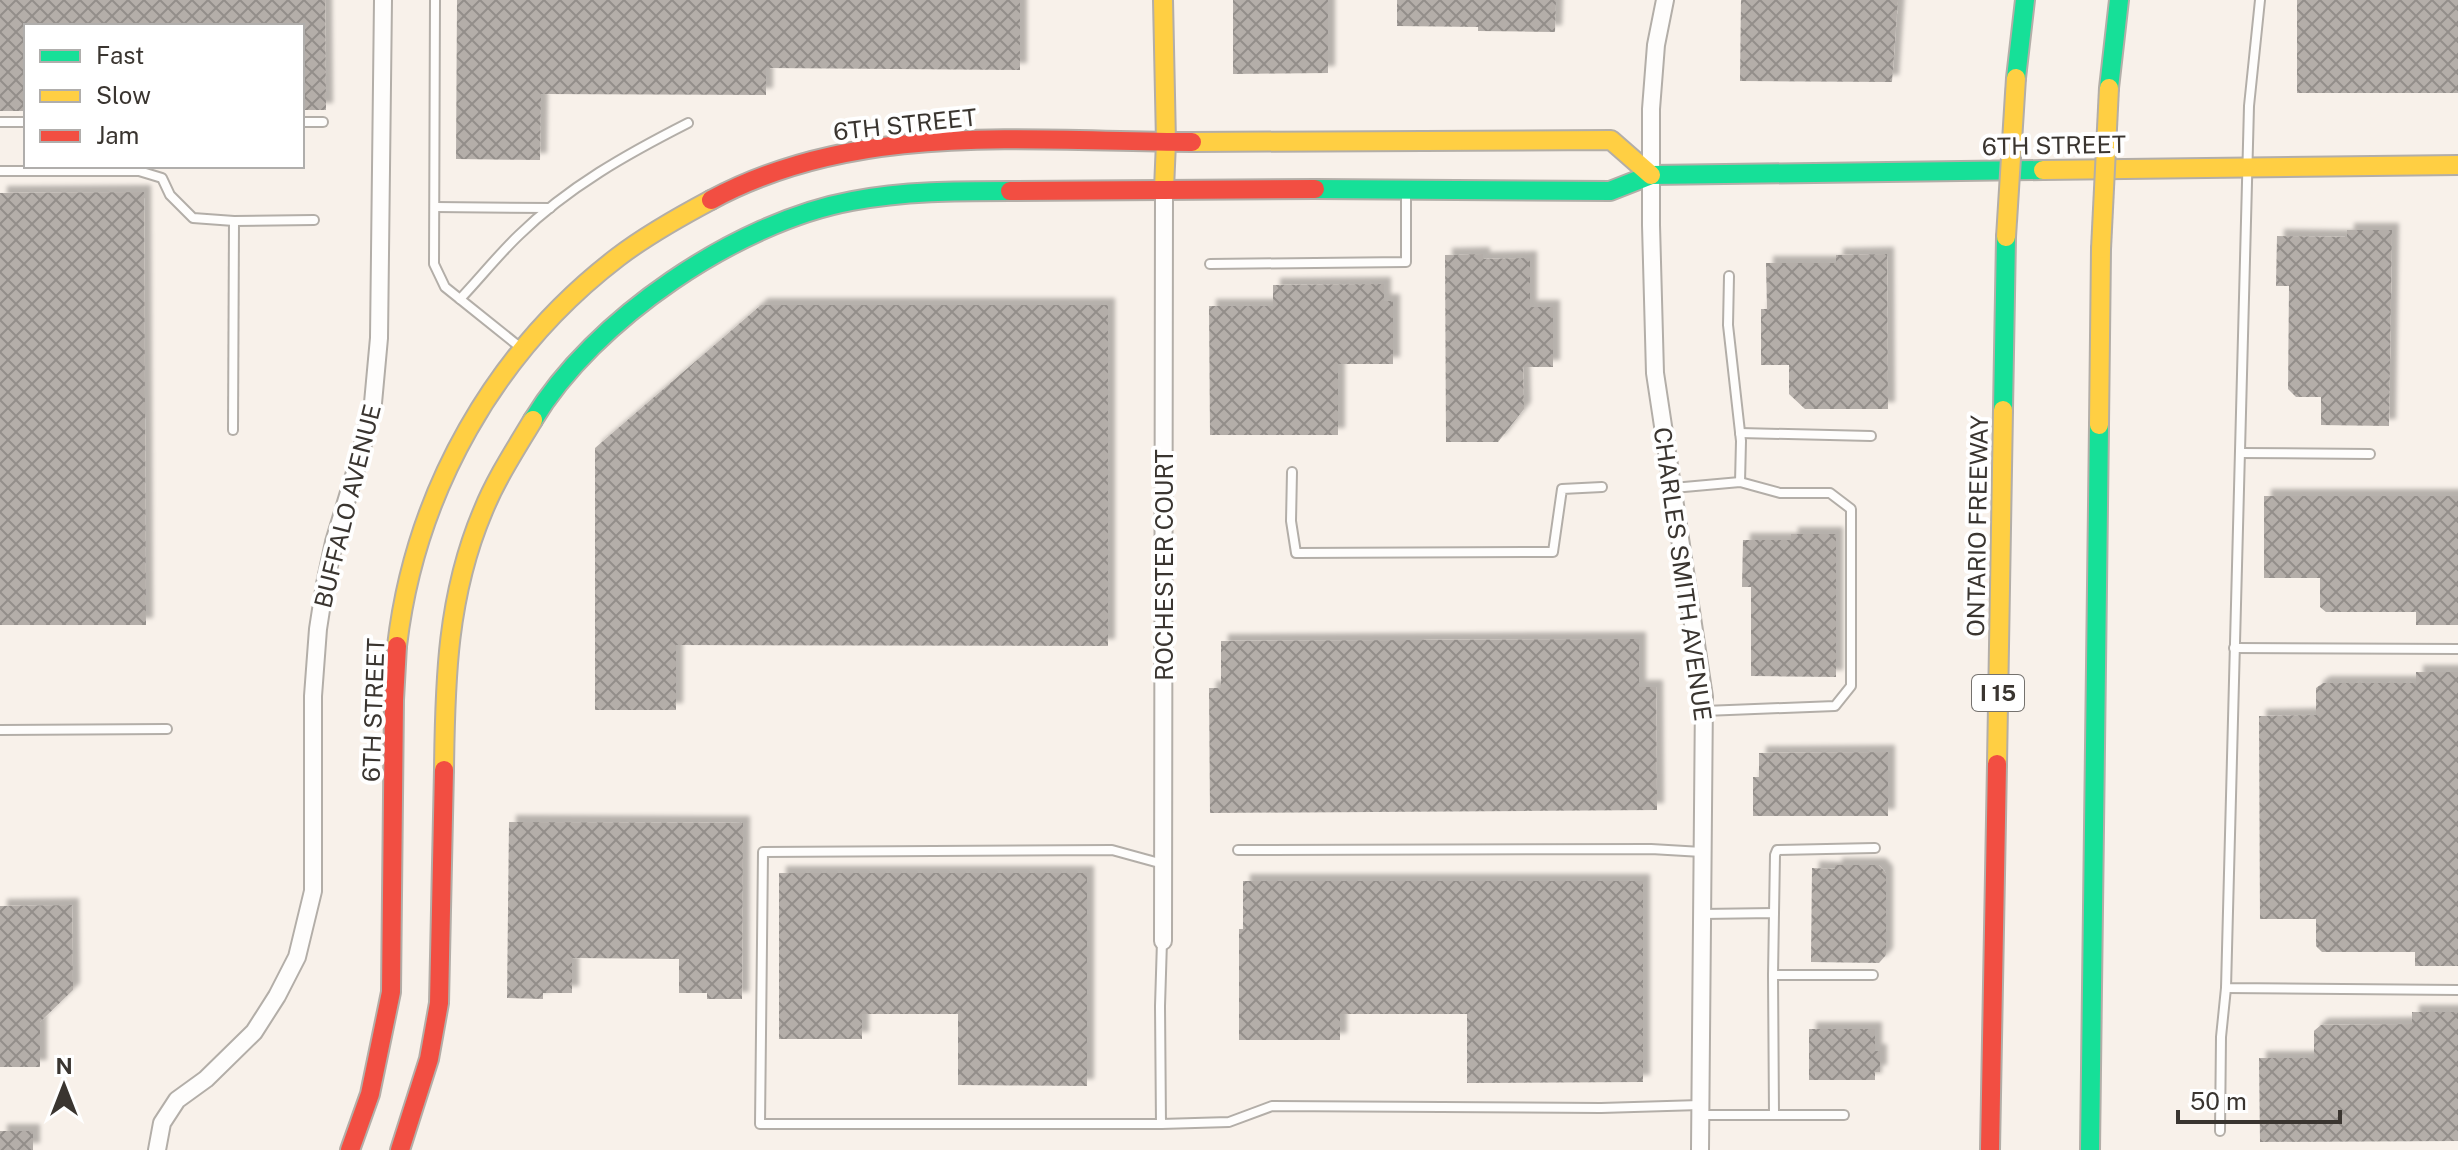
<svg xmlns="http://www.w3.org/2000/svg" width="2458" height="1150" font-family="'Public Sans',sans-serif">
	<defs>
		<pattern id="building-cross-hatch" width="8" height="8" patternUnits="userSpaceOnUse" patternTransform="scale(2)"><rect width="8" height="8" fill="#b4aea9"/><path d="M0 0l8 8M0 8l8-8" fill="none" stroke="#938e8a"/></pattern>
		<filter id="shadow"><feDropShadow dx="7" dy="-7" stdDeviation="2" flood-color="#0004"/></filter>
	</defs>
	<rect width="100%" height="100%" fill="#f8f1ea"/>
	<g fill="url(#building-cross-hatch)" filter="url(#shadow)">
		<polygon points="0,0 325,0 326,110 302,110 302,26 26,26 26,111 0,111"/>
		<polygon points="457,0 1020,0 1020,70 766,68 766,95 541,94 540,160 456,159"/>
		<polygon points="1233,0 1328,0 1328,73 1233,74"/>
		<polygon points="1397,0 1556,0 1555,32 1478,31 1478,27 1397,26"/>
		<polygon points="1741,0 1898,0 1892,82 1740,81"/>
		<rect x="2297" y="0" width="161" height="93"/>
		<polygon points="144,192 146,625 0,625 0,193"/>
		<polygon points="2347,230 2392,230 2389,426 2321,425 2321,397 2296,397 2288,389 2289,286 2276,286 2277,236 2347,237"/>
		<polygon points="1483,254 1483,259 1530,258 1530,307 1553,307 1553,367 1523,367 1524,409 1498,442 1446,442 1445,255"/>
		<polygon points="1887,254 1888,409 1805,409 1789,394 1789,365 1761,365 1761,309 1767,309 1766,263 1836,263 1836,255"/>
		<polygon points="1384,284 1384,301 1393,301 1393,364 1338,364 1338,435 1210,435 1209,306 1273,306 1273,285"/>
		<polygon points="761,305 1108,305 1108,646 676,645 676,710 595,710 595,448"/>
		<polygon points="2264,496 2458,496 2458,625 2416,625 2416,612 2326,612 2320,607 2320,578 2264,578"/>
		<polygon points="1791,534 1836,534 1836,677 1751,676 1751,587 1742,587 1743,540 1791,540"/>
		<polygon points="1639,639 1639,687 1656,687 1657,810 1210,813 1209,688 1221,688 1221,641"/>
		<polygon points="2416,672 2458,672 2458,966 2415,966 2415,952 2322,952 2316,946 2316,919 2260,919 2259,716 2316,715 2316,688 2323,683 2416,683"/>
		<polygon points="1888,752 1888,816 1753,816 1753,777 1759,777 1759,753"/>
		<polygon points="509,822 743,823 742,999 707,999 707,993 679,993 679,959 572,958 572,993 543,993 543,999 507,998"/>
		<polygon points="1835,865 1879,865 1886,873 1886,955 1879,963 1811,962 1812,868 1835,869"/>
		<polygon points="779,873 1087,873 1087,1086 958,1085 958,1014 862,1014 862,1039 779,1039"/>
		<polygon points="1243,881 1643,881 1643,1082 1467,1083 1467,1014 1340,1014 1340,1040 1239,1040 1239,929 1243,929"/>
		<polygon points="72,905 73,990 40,1022 40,1067 0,1067 0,906"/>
		<polygon points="2412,1012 2458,1012 2458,1141 2260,1142 2259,1058 2314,1058 2314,1031 2321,1025 2412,1024"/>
		<polygon points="1809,1029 1875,1029 1875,1051 1880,1051 1880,1072 1875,1072 1875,1080 1809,1080"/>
		<rect x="0" y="1131" width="33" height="19"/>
	</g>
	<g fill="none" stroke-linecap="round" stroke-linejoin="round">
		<g stroke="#b3aea8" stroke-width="12">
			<g id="lane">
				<polyline points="435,0 434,264 445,287 521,348"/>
				<polyline points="2260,0 2249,106 2226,988 2458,990"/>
				<polyline points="0,122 26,122"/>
				<polyline points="302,122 323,122"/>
				<polyline points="0,171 139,171 162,178 170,195 193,218 234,221 314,220"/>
				<polyline points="435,207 550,208"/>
				<polyline points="1210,264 1406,262 1406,191"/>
				<polyline points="1729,276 1728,325 1741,441 1740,482"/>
				<path d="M460 299C480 278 498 255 519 235 568 187 627 154 688 123"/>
				<polyline points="233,430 234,221"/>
				<polyline points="1740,433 1871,436"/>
				<polyline points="2240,453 2370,454"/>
				<polyline points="1292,472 1291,521 1296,553 1553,552 1562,489 1602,487"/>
				<polyline points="1673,488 1740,482 1780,493 1830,493 1851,509 1851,686 1835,706 1704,711"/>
				<polyline points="2234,648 2458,649"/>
				<polyline points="0,730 167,729"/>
				<polyline points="1238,850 1651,849 1702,852"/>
				<polyline points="1774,913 1775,855 1777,850 1875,848"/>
				<polyline points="1702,914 1774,913 1773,975 1873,975"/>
				<polyline points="1162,941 1160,1006 1161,1124 1229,1122 1272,1106 1601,1108 1700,1105"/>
				<polyline points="1773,975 1774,1114"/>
				<polyline points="1701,1115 1844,1115"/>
				<polyline points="1161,1124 760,1124 763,852 1112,850 1163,864"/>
				<polyline points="2220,1131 2221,1037 2226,988"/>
			</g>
		</g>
		<g stroke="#b3aea8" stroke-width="20">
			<g id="street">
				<polyline points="1665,0 1656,45 1651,109 1651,225 1655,373 1704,697 1700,1150"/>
				<polyline points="1163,941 1164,189"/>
				<polyline points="157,1150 162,1123 177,1100 206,1079 254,1032 277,996 297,957 313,891 313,696 318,629 325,584 334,542 360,456 373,403 379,338 383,0"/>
			</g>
		</g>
		<g stroke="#b3aea8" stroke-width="22">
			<g id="fast">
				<polyline points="2016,78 2025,0"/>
				<polyline points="2109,88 2119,0"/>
				<polyline points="1315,189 1610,191 1651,175 2043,170"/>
				<polyline points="2003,410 2006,237"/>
				<path d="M533 420C593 320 737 222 852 201 904 191 957 191 1010 191"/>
				<polyline points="2090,1150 2099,425"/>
			</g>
		</g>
		<g stroke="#b3aea8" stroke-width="22">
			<g id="slow">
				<polyline points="1163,0 1166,142 1164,189"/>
				<polyline points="1192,142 1611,140 1651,175"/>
				<polyline points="2043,170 2458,165"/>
				<polyline points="2099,425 2101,249"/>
				<path d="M397 646C415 492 495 351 618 257 647 235 679 217 711 200"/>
				<polyline points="1997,764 2003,410"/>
				<path d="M444 770C445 680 447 596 483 511 496 479 515 450 533 420"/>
			</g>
		</g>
		<g stroke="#b3aea8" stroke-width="22">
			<g id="jam">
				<polyline points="1010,191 1315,189"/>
				<path d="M711 200C859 120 1031 142 1192 142"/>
				<polyline points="350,1150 370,1094 391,992 394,700 397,646"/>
				<polyline points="400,1150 429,1059 439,1003 444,770"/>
				<polyline points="1990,1150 1997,764"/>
			</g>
		</g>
		<use href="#lane" stroke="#fefdfc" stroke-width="8"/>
		<use href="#street" stroke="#fefdfc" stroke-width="16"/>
		<use href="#fast" stroke="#16e098" stroke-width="18"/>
		<use href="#slow" stroke="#ffcf43" stroke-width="18"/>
		<use href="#jam" stroke="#f24e42" stroke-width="18"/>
		<g stroke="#b3aea8" stroke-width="22" stroke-linecap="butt">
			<g id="slow-bridge">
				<polyline points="2006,237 2016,78"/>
				<polyline points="2101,249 2109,88"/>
			</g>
		</g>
		<use href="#slow-bridge" stroke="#ffcf43" stroke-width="18"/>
	</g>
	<g text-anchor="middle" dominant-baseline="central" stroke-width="8" stroke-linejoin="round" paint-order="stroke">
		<rect fill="#fff" stroke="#75726e" stroke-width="2" x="1972" y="675" width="52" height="36" rx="6"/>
		<g font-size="22" font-weight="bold" fill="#3a3530">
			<text x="1998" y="693">I 15</text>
		</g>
		<g font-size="24" fill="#3a3530" stroke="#fff">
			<text transform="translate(905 124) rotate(-6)">6TH STREET</text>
			<text transform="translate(2054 145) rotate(-1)">6TH STREET</text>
			<text transform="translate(347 506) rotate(-76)">BUFFALO AVENUE</text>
			<text transform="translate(1977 526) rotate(-89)">ONTARIO FREEWAY</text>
			<text transform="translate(1164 565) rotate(-90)">ROCHESTER COURT</text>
			<text transform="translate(1683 574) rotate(82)">CHARLES SMITH AVENUE</text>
			<text transform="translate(373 710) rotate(-88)">6TH STREET</text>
		</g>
	</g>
	<rect x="24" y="24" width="280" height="144" fill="#ffffff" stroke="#b0aeac" stroke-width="2"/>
	<rect x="40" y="50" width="40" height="12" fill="#16e098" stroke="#b0aeac" stroke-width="2"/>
	<text x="96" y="64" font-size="24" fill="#3a3530">Fast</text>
	<rect x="40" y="90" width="40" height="12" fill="#ffcf43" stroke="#b0aeac" stroke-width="2"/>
	<text x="96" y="104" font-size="24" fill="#3a3530">Slow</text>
	<rect x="40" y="130" width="40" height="12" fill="#f24e42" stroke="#b0aeac" stroke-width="2"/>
	<text x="96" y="144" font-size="24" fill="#3a3530">Jam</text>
	<g transform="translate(64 1086)" stroke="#ffffff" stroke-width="6" paint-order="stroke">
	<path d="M0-6L14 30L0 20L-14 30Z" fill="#3a3530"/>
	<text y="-12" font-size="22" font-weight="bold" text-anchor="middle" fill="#3a3530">N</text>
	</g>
	<path d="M2178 1110v12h162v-12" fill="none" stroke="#3a3530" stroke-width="4"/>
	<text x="2190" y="1110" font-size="24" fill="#3a3530" stroke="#ffffff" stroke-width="6" paint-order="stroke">50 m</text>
</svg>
